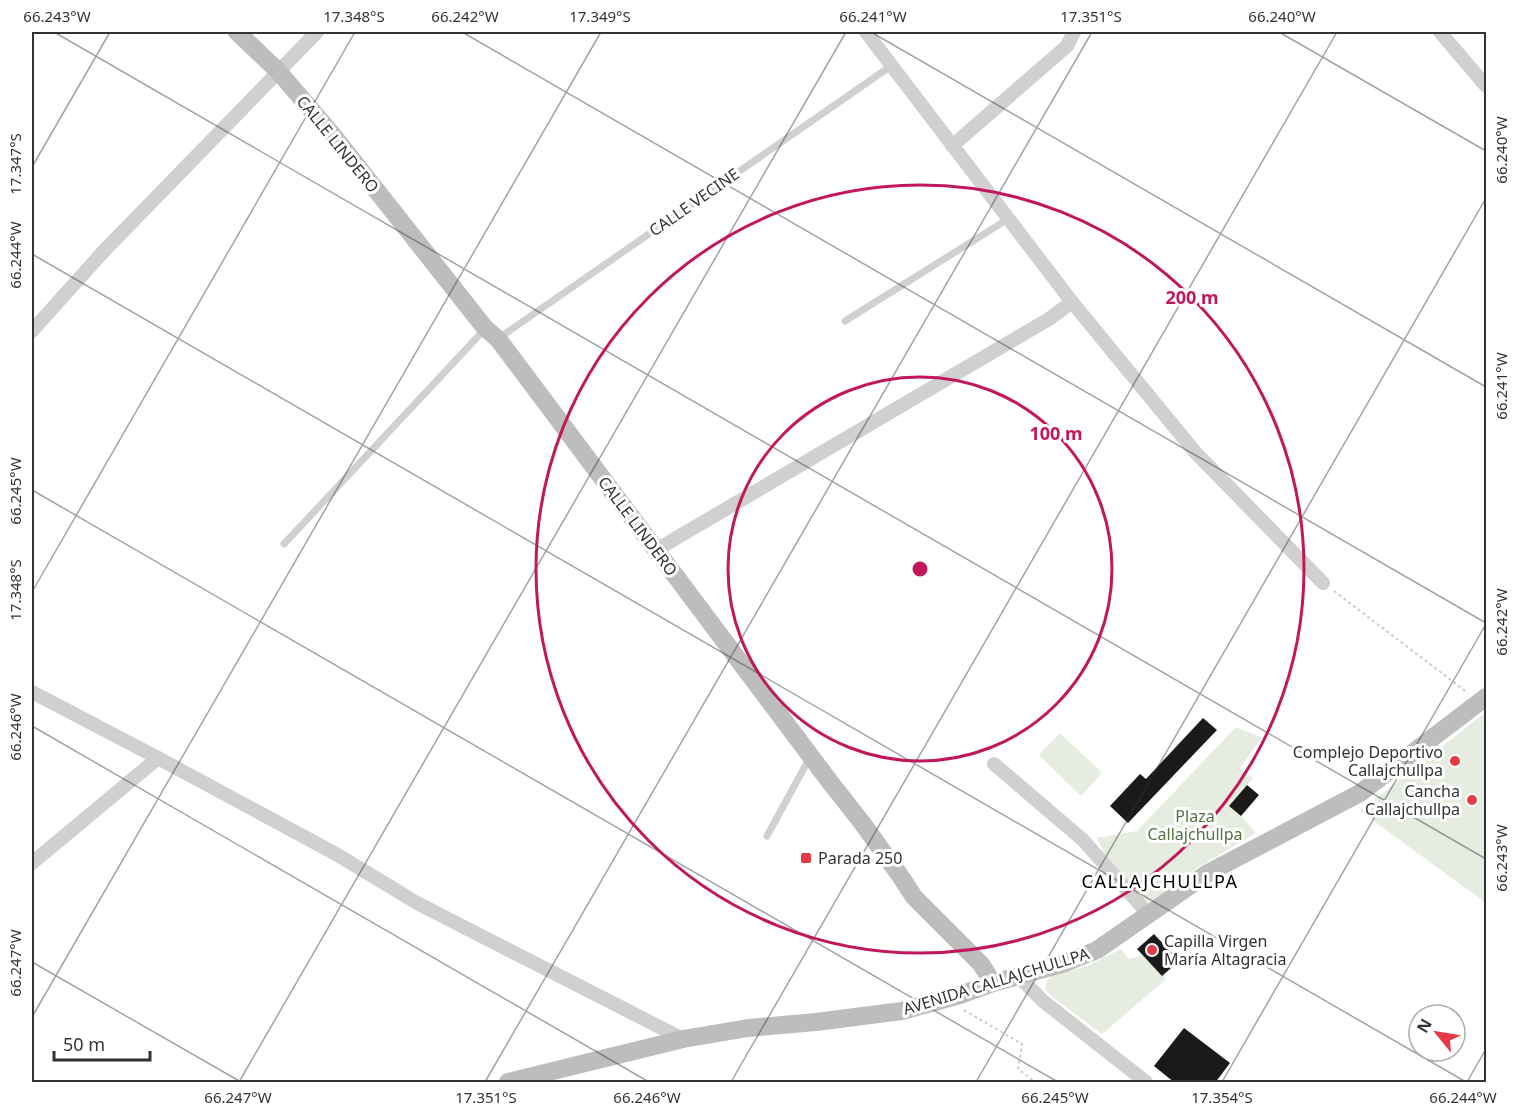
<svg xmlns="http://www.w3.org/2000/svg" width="1518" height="1114" font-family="'Noto Sans',sans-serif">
	<rect width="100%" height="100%" fill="#fff"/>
	<g fill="#e6ecdf">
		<polygon points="1486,712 1486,903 1360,811"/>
		<polygon points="1236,727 1262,738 1240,768 1253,778 1229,806 1241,816 1256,833 1197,868 1156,900 1145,901 1106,858 1097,838 1137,831"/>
		<polygon points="1060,733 1102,773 1081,796 1039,755"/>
		<polygon points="1121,949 1129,959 1143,955 1166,979 1102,1034 1051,996 1045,989 1047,980 1054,974 1085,967"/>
	</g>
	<g fill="#1a1a1a">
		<polygon points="1203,718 1217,730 1128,823 1110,806 1140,774 1146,779"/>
		<polygon points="1247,785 1259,795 1241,816 1229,806"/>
		<polygon points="1154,934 1179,961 1162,976 1137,949"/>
		<polygon points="1184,1028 1230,1063 1215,1083 1175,1083 1154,1066"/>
	</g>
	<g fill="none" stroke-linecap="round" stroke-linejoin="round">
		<g stroke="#cdcdcd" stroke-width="2" stroke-dasharray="3 3" stroke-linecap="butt">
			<polyline points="1334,591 1468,693"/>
			<polyline points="964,1010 1022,1044 1018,1069 1035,1082"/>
		</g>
		<g stroke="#d0d0d0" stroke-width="7">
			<polyline points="845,321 1008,219"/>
			<polyline points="499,338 891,66"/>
			<polyline points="284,544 484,330"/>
			<polyline points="767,836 809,759"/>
		</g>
		<g stroke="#d0d0d0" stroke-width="14">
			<polyline points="866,32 1072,302 1195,452 1323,583"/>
			<polyline points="1440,32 1486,86"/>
			<polyline points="952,146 1067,46 1074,32"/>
			<polyline points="32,331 102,253 317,32"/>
			<polyline points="656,550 1049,319 1072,302"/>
			<polyline points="32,692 158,758 336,854 417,903 683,1039"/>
			<polyline points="994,764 1083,840 1149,915"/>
			<polyline points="32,863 158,758"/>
			<polyline points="1018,976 1043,1001 1146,1082"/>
		</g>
		<g stroke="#bdbdbd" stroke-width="18">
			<polyline points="237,32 278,71 332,134 485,328 498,339 830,782 863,824 901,877 914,897 981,964 993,983"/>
			<polyline points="508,1082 683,1039 748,1028 816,1022 902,1011 960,995 993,983 1065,963 1097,950 1208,873 1360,793 1486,697"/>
		</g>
	</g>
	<path fill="none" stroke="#333" stroke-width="1.5" stroke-opacity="0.45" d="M54 32 1486 859M462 32 1486 623M871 32 1486 387M1279 32 1486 151M32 167 110 32M32 254 1466 1082M32 490 1058 1082M32 592 355 32M32 726 649 1082M32 962 241 1082M32 1017 601 32M239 1082 846 32M485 1082 1092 32M731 1082 1337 32M976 1082 1486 198M1222 1082 1486 624M1467 1082 1486 1049"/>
	<g fill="none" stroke="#c2185b" stroke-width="3">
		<circle cx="920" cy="569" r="192"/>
		<circle cx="920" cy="569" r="384"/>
	</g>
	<g fill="#e63946" stroke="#fff" stroke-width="2">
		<circle cx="1455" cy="761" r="6"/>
		<circle cx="1472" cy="800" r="6"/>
		<rect x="800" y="852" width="12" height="12" rx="3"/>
		<circle cx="1152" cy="950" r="6"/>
	</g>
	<g text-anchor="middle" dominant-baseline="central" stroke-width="6" stroke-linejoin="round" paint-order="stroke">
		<g font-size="16" fill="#333" stroke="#fff">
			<text transform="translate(338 144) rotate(51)">CALLE LINDERO</text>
			<text transform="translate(694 202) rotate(-35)">CALLE VECINE</text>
			<text transform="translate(638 526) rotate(53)">CALLE LINDERO</text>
			<text transform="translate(996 981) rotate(-17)">AVENIDA CALLAJCHULLPA</text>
		</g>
		<g font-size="16" fill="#333" stroke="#fff" text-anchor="end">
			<text x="1443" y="752">Complejo Deportivo<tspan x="1443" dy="18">Callajchullpa</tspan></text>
			<text x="1460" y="791">Cancha<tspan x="1460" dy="18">Callajchullpa</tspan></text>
			<text x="818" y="858" text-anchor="start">Parada 250</text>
			<text x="1164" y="941" text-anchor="start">Capilla Virgen<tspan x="1164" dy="18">María Altagracia</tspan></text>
		</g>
		<g font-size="16" fill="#56703f" stroke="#fff">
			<text x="1195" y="816">Plaza<tspan x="1195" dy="18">Callajchullpa</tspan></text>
		</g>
		<g font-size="18" letter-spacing="1.5" fill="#000" stroke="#fff">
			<text x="1160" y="881">CALLAJCHULLPA</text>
		</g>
	</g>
	<circle cx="920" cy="569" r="9" fill="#c2185b" stroke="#fff" stroke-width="3"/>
	<g font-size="18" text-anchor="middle" font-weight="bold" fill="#c2185b" stroke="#fff" stroke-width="6" stroke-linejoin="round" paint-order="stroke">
		<text x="1192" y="304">200 m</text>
		<text x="1056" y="440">100 m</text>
	</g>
	<rect width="1518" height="1114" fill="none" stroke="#ffffff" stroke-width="66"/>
	<g transform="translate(1437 1033) rotate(300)"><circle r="28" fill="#ffffff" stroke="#adadad" stroke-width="1.5"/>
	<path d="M0-4.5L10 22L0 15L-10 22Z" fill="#e63946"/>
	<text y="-9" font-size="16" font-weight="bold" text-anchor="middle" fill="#333333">N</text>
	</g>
	<path d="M54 1051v9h96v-9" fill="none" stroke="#333333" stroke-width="3"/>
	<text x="63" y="1051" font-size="18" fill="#333333" stroke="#ffffff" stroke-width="4.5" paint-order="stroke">50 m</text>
	<rect x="33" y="33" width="1452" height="1048" fill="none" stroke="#333" stroke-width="2"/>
	<g font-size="15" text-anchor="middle" fill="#333">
		<text x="57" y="22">66.243°W</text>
		<text x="354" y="22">17.348°S</text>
		<text x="465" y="22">66.242°W</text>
		<text x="600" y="22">17.349°S</text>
		<text x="873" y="22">66.241°W</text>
		<text x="1091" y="22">17.351°S</text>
		<text x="1282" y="22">66.240°W</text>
		<text transform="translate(1502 150) rotate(-90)" y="5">66.240°W</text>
		<text transform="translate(16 164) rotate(-90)" y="5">17.347°S</text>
		<text transform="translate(16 255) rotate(-90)" y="5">66.244°W</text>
		<text transform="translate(1502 386) rotate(-90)" y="5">66.241°W</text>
		<text transform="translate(16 491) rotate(-90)" y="5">66.245°W</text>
		<text transform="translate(16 590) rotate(-90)" y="5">17.348°S</text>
		<text transform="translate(1502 622) rotate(-90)" y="5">66.242°W</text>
		<text transform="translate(16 727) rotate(-90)" y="5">66.246°W</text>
		<text transform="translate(1502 858) rotate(-90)" y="5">66.243°W</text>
		<text transform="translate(16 963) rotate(-90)" y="5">66.247°W</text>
		<text x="238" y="1103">66.247°W</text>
		<text x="486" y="1103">17.351°S</text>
		<text x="647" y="1103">66.246°W</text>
		<text x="1055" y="1103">66.245°W</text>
		<text x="1222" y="1103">17.354°S</text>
		<text x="1463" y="1103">66.244°W</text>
	</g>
</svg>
